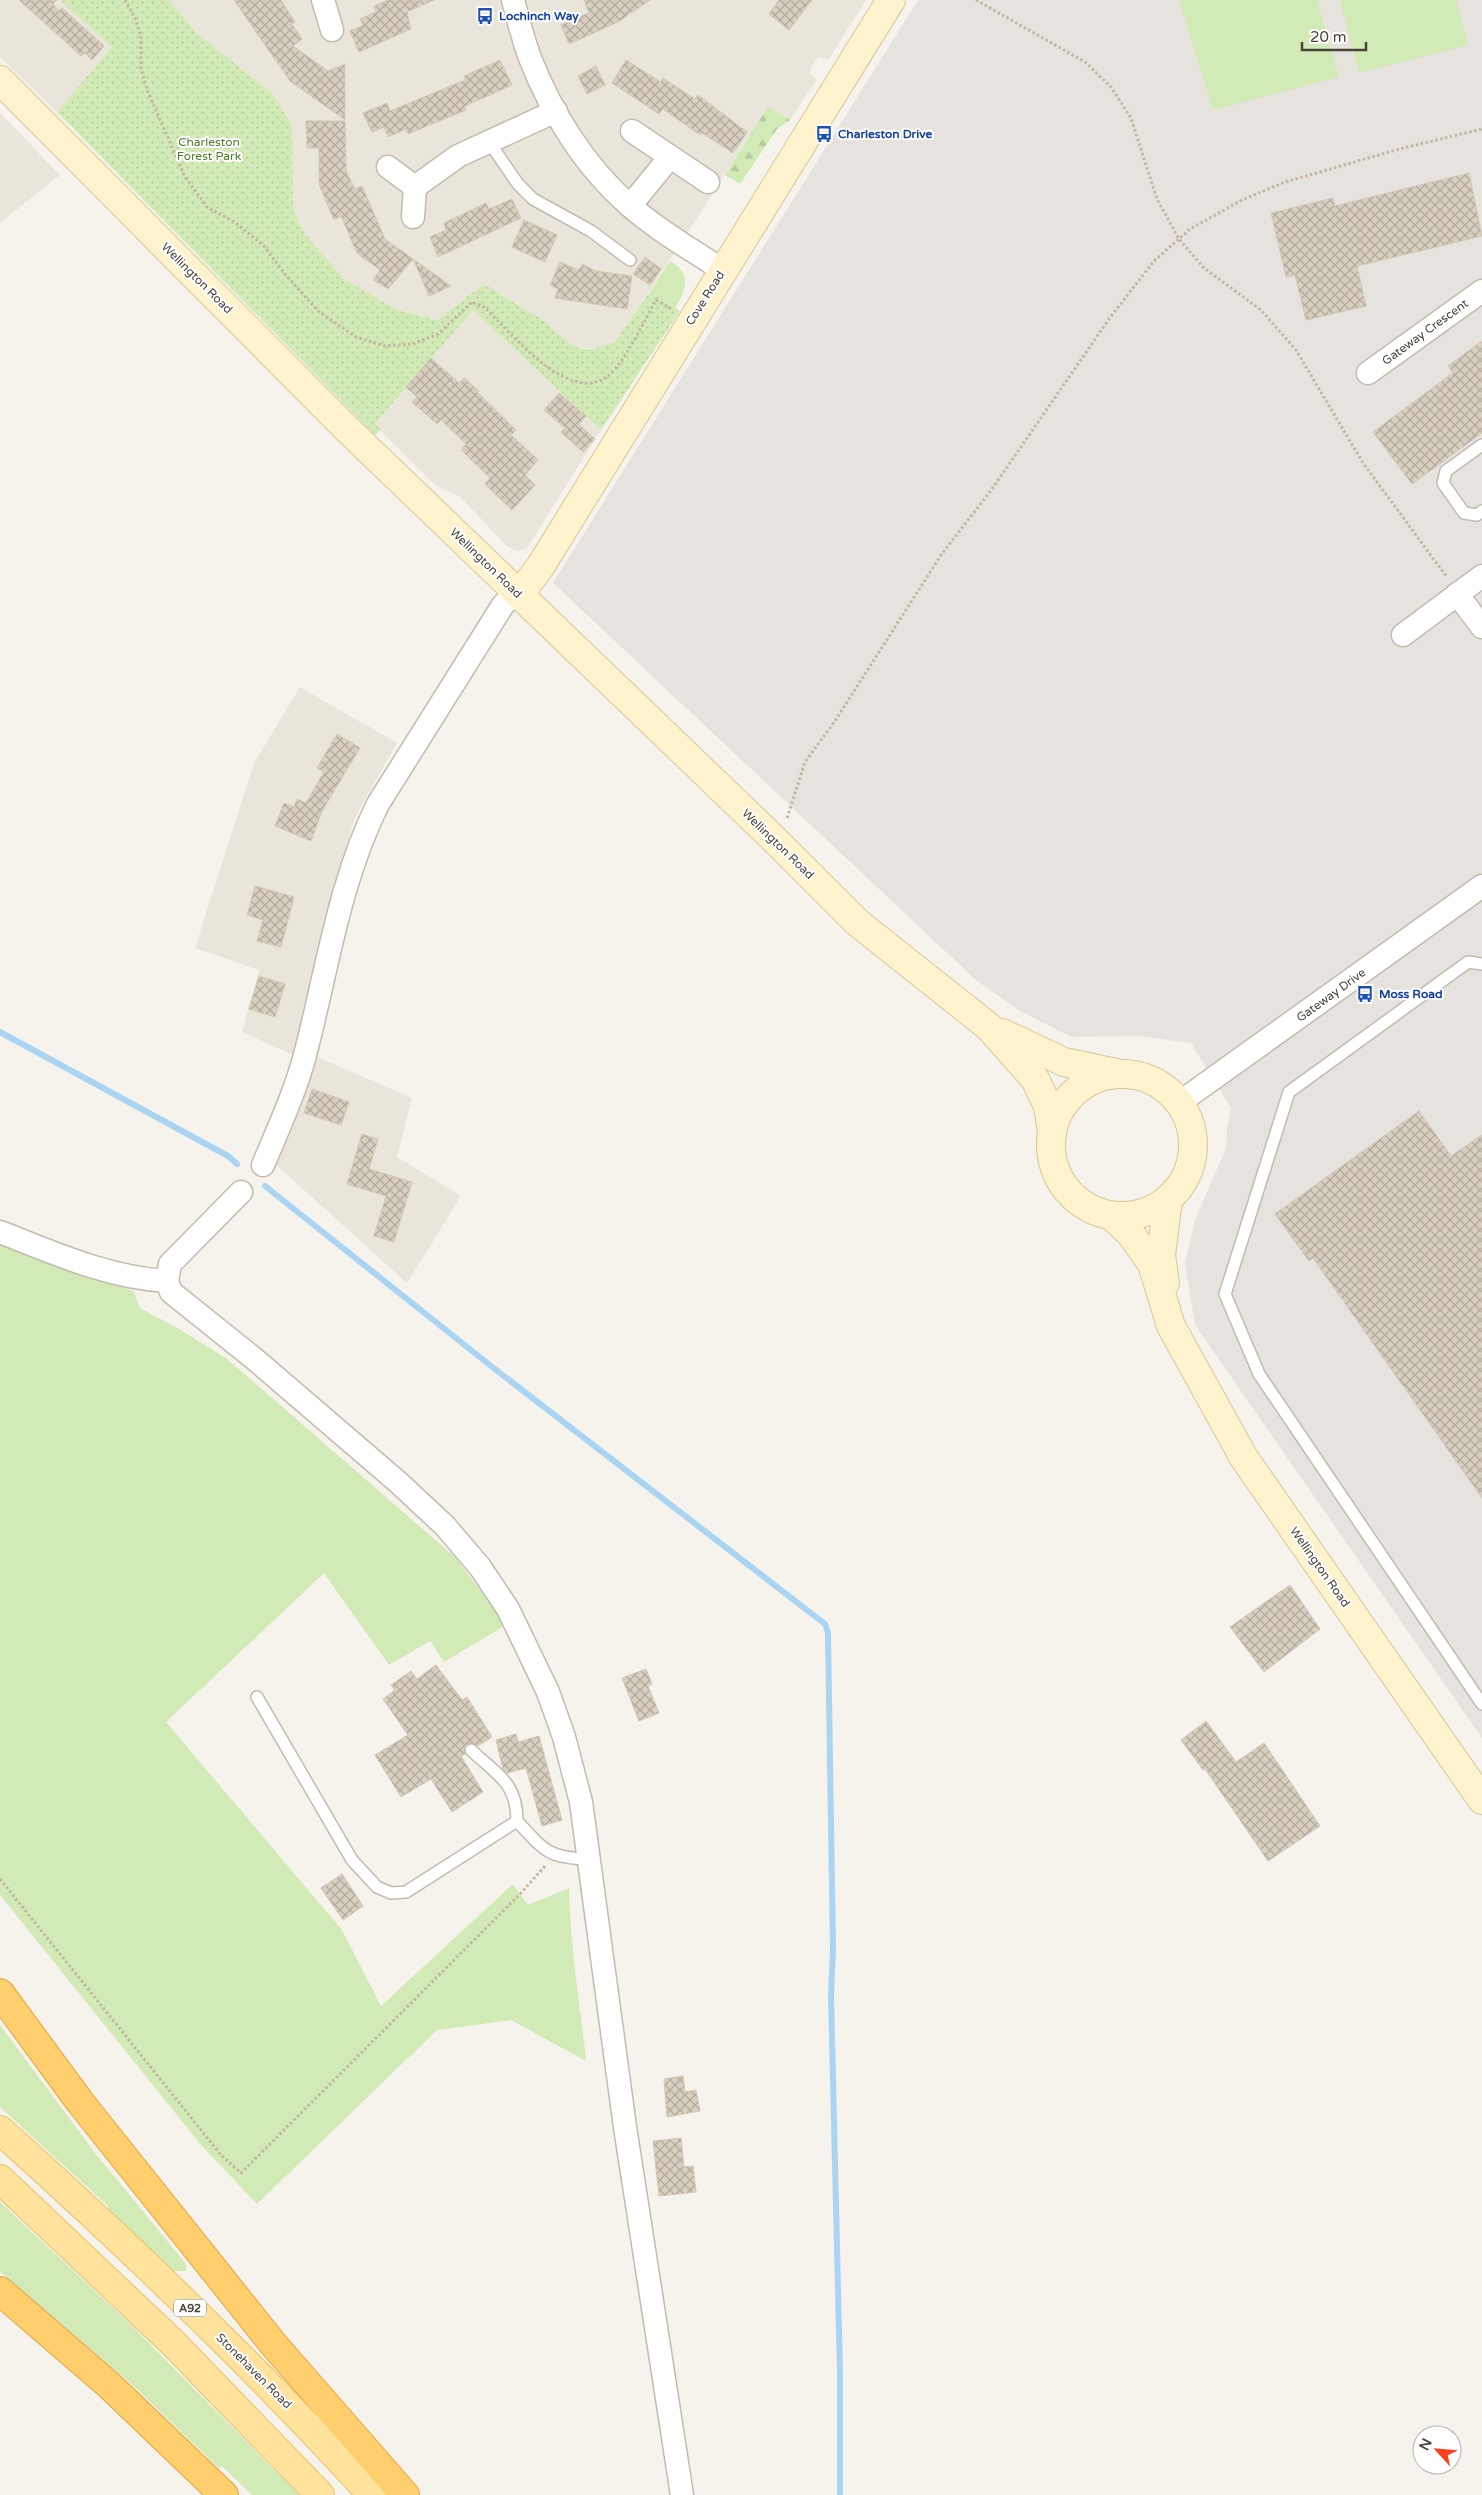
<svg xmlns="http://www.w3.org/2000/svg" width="1482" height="2495" font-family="'Varela Round',sans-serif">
	<defs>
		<pattern id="forest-firs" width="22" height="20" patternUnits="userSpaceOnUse" patternTransform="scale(1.25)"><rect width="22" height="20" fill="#d2eab5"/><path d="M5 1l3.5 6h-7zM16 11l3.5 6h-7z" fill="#b6ca9c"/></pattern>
		<pattern id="park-dots" width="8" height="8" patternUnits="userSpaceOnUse" patternTransform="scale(1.25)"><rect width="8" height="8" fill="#d2eab5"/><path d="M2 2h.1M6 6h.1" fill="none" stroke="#b6ca9c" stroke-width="1.8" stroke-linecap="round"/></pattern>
		<pattern id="building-cross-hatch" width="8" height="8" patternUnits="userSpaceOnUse" patternTransform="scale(1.25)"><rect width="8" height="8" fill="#d8cfc1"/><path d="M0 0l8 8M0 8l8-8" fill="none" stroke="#b1aa9e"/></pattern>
	</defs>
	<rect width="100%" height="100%" fill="#f6f3ec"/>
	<g fill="#eae5da">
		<polygon points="0,0 60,0 112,47 57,112 0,57"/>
		<polygon points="169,0 866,0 828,60 818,57 809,72 817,79 790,120 768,108 622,334 615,342 593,349 573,346 543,320 484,284 437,320 398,310 345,280 304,233 293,209 292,126 274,95 198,34"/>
		<polygon points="0,113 60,175 0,223"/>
		<polygon points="473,310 601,430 527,548 518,551 508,547 459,496 436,486 375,425"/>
		<polygon points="300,687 397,743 354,819 293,1055 242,1032 259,970 195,948 254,763"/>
		<polygon points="318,1057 412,1098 397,1157 461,1196 407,1283 272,1161"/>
	</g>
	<polygon fill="#e6e2dd" points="918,0 1482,0 1482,1738 1195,1325 1185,1264 1195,1220 1226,1148 1227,1129 1231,1108 1191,1043 1140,1036 1071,1037 1020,1011 977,981 553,583"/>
	<g fill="#d2eab5">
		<polygon points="1179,0 1317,0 1339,77 1213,110"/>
		<polygon points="1340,0 1456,0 1468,45 1359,73"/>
		<path d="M670 261C692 273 686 291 675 308L650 292Z"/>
		<path d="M0 1240 106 1279 134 1292 140 1308 179 1329 226 1358 456 1558 504 1623 501 1628 444 1662 430 1641 389 1665 324 1573 166 1722 342 1930 381 2006 513 1884 528 1905 569 1888C570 1946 580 2003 586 2061L511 2020 437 2030 257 2204 201 2145 0 1895Z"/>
		<polygon points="0,2025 95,2153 186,2264 186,2271 172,2271 107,2211 108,2206 0,2107"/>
		<polygon points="0,2202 129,2323 299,2495 252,2495 222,2466 219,2468 127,2380 0,2272"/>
	</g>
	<polygon fill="url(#forest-firs)" points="768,107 790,120 777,129 740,184 725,175"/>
	<polygon fill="url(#park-dots)" points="60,0 169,0 198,34 274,95 292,126 293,209 304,233 345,280 398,310 437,320 484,284 543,320 573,346 584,349 593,349 615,342 650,292 680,311 601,430 473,310 375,424 381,430 375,435 57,112 112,47"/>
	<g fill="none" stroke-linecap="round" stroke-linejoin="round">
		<g stroke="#a9d4f2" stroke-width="6">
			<polyline points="0,1032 228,1156 237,1164"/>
			<polyline points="265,1186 491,1366 825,1624 828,1633 833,1949 831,1996 840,2372 840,2495"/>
		</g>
	</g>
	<g fill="url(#building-cross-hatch)" stroke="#d3c7b4">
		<polygon points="19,0 57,0 53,4 59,11 62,8 104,46 92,60 85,53 81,56"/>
		<polygon points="234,0 281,0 295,22 292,24 302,39 293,46 328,71 345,64 345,120 290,81"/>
		<polygon points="388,0 434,0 407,12 411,29 359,52 350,31 363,25 360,19 376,12 374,6"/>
		<polygon points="584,0 650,0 618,22 569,44 561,25 589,13"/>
		<polygon points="779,0 812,0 789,30 769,14"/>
		<polygon points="500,60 512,85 465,106 466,110 408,134 406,129 388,137 384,127 372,132 363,113 387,103 390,111 465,80 464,76"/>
		<polygon points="626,60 661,82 663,78 695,99 698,95 747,132 733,153 702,133 700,135 663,109 659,114 612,83"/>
		<polygon points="596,66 605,85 587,94 578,76"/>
		<polygon points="306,121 345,121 346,171 355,189 362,186 385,239 451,286 429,296 413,259 388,289 373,280 380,270 357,253 341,216 334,220 319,184 319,148 307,148"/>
		<polygon points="1469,173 1482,236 1357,266 1366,306 1306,320 1295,275 1286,277 1271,213 1333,198 1335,206"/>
		<polygon points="512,199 521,218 438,257 430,237 446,230 444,223 486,203 489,209"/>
		<polygon points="524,220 557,235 545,262 512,247"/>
		<polygon points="645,257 661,269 650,285 633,274"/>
		<polygon points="560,262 579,270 582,264 596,271 632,276 627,309 555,298 558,289 550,285"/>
		<polygon points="1482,341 1482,433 1412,484 1373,432 1453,373 1448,366"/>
		<polygon points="431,358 459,383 464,378 479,391 477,392 516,430 511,435 538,460 525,475 535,485 512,510 485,484 490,478 461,450 466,444 441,420 437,424 412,402 417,397 406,387"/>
		<polygon points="559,393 586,416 579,424 595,439 583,452 561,432 565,428 544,410"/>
		<polygon points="337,734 360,748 322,811 311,841 275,826 284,803 294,807 297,799 306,803 324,772 317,768"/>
		<polygon points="255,886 294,897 281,947 257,941 263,920 247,915"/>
		<polygon points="259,976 285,984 275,1017 249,1009"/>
		<polygon points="312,1089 349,1102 341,1125 304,1113"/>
		<polygon points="1419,1111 1451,1156 1482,1135 1482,1498 1313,1258 1309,1261 1275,1214"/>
		<polygon points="362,1134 378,1139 369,1169 412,1182 394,1242 374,1236 386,1196 347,1184"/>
		<polygon points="1290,1585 1320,1629 1264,1672 1230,1627"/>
		<polygon points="436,1665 462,1700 467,1697 492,1737 478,1746 472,1743 465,1745 465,1754 461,1756 483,1792 452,1812 431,1779 401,1797 375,1755 408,1735 383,1699 395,1690 391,1685 411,1671 417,1679"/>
		<polygon points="646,1669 652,1684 648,1686 659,1713 639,1721 622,1678"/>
		<polygon points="1206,1721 1236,1762 1264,1743 1320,1826 1268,1861 1205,1769 1203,1770 1181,1740"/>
		<polygon points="516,1734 518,1742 539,1736 562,1820 542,1826 526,1768 507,1773 503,1769 496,1740"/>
		<polygon points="342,1874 363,1906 343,1920 321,1888"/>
		<polygon points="683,2076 685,2092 696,2090 700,2111 667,2117 664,2079"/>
		<polygon points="681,2138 684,2167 693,2166 696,2192 659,2196 653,2141"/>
	</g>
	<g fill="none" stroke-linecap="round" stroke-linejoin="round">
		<g stroke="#c2bbae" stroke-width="14">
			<g id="lane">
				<polyline points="489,142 518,184 533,199 591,231 630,260"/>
				<polyline points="1482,445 1446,471 1443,483 1464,513 1477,515 1482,511"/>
				<polyline points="1482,964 1468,962 1289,1092 1225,1294 1259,1374 1482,1704"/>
				<path d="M257 1697 352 1860 377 1887 391 1893 406 1892 517 1821C544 1850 547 1858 589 1859"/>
				<path d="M471 1750C497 1775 517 1782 517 1821"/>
			</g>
		</g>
		<g stroke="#c2bbae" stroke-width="25">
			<g id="street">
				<polyline points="323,0 332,30"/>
				<path d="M513 0C518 19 523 39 530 58 551 112 585 167 629 205 657 230 691 249 722 270"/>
				<polyline points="632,131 708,182"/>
				<polyline points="388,167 415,187"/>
				<polyline points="630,206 670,157"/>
				<polyline points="413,217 415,187 458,156 556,111"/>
				<polyline points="1368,373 1482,291"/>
				<polyline points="1457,594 1482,627"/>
				<polyline points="1403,635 1482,576"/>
				<polyline points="1179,1103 1482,886"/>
				<path d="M263 1165C278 1129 295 1093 305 1055 327 971 339 882 378 804L503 605 516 592"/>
				<polyline points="241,1192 170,1264 167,1281 171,1292 257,1361 399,1483 445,1526 480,1567 508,1609 548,1692 564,1737 581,1802 625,2127 682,2495"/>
				<path d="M0 1232C54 1253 109 1278 167 1281"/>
			</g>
		</g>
		<g stroke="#d6c79b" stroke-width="30">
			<g id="secondary">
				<polyline points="0,80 347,429 776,841 858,923 989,1027 1035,1079 1048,1106 1052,1132"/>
				<polyline points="516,592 528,583 540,567 891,0"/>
				<polyline points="1002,1033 1064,1062 1116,1073"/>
				<circle cx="1122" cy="1145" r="71"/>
				<polyline points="1112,1216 1131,1234 1152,1264 1171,1326 1244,1458 1482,1800"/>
				<polyline points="1165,1283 1161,1255 1168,1200"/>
			</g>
		</g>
		<g stroke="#e6c16a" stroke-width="30">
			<g id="primary">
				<path d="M0 2130C129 2246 255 2366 372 2495"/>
				<polyline points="0,2179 173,2343 320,2495"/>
			</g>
		</g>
		<g stroke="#e0a43c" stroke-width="30">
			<g id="highway">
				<polyline points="0,1993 80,2102 274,2345 405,2495"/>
				<polyline points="0,2291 109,2385 224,2495"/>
			</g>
		</g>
		<g stroke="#c4b79f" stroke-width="3" stroke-dasharray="2.5 2.5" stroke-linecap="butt">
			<path d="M125 0 135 18 141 36V69L148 92 185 177 207 207 236 223 264 246 285 274 318 311 356 337 385 346 413 344 438 334 472 302 484 307C512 333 576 416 615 369 631 350 644 321 656 300L673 310"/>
			<polyline points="976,0 1085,62 1111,87 1131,118 1157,199 1179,239 1204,268 1261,310 1296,350 1363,463 1446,576"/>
			<polyline points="787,818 805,762 835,721 941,555 992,489 1109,319 1154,261 1190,229 1242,200 1285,182 1403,148 1482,129"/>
			<polyline points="0,1879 221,2155 241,2173 520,1894 545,1866"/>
		</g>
		<use href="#lane" stroke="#fff" stroke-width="11"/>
		<use href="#street" stroke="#fff" stroke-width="22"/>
		<use href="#secondary" stroke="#fff3cd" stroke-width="28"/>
		<use href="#primary" stroke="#ffe39c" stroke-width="28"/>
		<use href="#highway" stroke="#ffcf6e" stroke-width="28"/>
	</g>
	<defs>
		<g id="bus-bare" transform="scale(1.35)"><path d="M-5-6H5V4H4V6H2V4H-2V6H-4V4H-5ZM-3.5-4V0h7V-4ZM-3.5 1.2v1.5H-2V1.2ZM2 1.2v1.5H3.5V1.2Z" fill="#1a4fb4" stroke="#fff" stroke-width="2.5" paint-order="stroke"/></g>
	</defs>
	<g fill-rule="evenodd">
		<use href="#bus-bare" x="485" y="16"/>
		<use href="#bus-bare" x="824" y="134"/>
		<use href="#bus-bare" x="1365" y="994"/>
	</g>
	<g text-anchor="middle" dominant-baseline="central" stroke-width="4" stroke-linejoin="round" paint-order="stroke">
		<rect fill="#fff" stroke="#817c74" stroke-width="1" x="174" y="2299.5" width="32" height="17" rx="4"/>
		<g font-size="11" font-weight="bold" fill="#4b4439">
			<text x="190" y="2308">A92</text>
		</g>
		<g font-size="12" font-weight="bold" fill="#164399" stroke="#fff" text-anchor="start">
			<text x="499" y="16">Lochinch Way</text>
			<text x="838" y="134">Charleston Drive</text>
			<text x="1379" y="994">Moss Road</text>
		</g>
		<g font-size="12" fill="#4a7f2a" stroke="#fff">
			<text x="209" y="142">Charleston<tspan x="209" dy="14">Forest Park</tspan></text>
		</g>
		<g font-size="12" fill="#4b4439" stroke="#fff">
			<text transform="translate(197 278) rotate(45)">Wellington Road</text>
			<text transform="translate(705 298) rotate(-58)">Cove Road</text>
			<text transform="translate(1425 332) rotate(-36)">Gateway Crescent</text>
			<text transform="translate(486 563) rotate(44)">Wellington Road</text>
			<text transform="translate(778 844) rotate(44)">Wellington Road</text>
			<text transform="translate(1331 995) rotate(-36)">Gateway Drive</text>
			<text transform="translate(1320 1567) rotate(55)">Wellington Road</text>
			<text transform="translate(254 2371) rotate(45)">Stonehaven Road</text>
		</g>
	</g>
	<g transform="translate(1437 2450) rotate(296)"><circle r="24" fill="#ffffff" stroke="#b7b4b0"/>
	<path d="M0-4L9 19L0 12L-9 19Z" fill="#fc3f1d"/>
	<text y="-8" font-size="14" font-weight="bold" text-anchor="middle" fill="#4b4439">N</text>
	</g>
	<path d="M1302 42v8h64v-8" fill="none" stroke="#4b4439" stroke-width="2.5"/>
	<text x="1310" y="42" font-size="15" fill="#4b4439" stroke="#ffffff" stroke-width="4" paint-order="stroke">20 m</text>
</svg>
